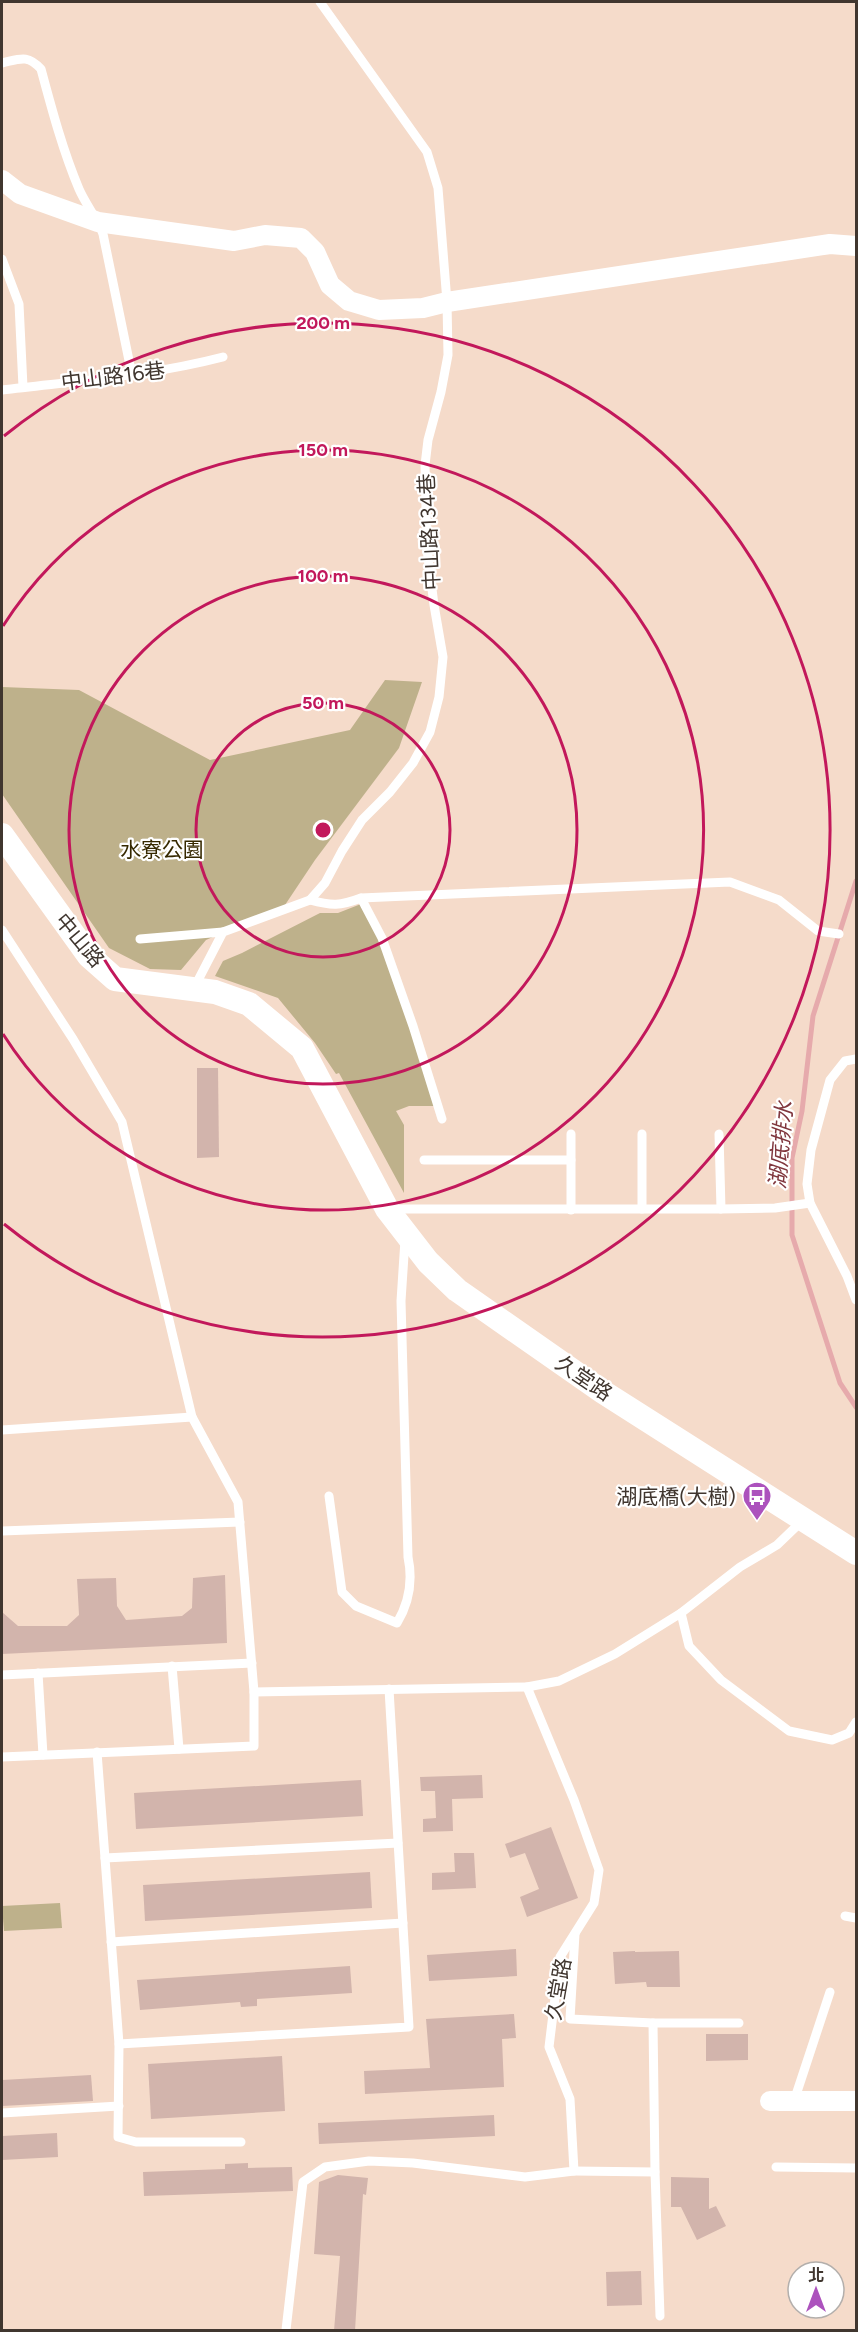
<svg xmlns="http://www.w3.org/2000/svg" width="858" height="2332" font-family="Figtree,'Noto Sans TC',sans-serif">
	<rect width="100%" height="100%" fill="#f5dbca"/>
	<g fill="#beb18b">
		<polygon points="385,680 422,682 399,748 315,860 285,905 206,940 181,970 150,969 109,948 2,794 2,687 79,690 210,760 350,730"/>
		<polygon points="361,904 381,943 436,1106 409,1106 396,1111 404,1125 404,1193 339,1073 336,1074 315,1043 278,998 215,976 223,961 242,953 320,913 338,913"/>
		<polygon points="60,1903 62,1928 4,1931 2,1906"/>
	</g>
	<g fill="none" stroke-linecap="round" stroke-linejoin="round">
		<polyline stroke="#e6aaac" stroke-width="5" points="856,881 813,1016 802,1111 792,1158 792,1235 840,1383 856,1407"/>
	</g>
	<g fill="#d2b4ac">
		<polygon points="197,1068 218,1068 219,1157 197,1158"/>
		<polygon points="225,1575 227,1643 2,1654 2,1612 18,1626 67,1626 79,1615 77,1579 116,1578 117,1606 126,1620 182,1616 192,1608 193,1578"/>
		<polygon points="482,1775 483,1798 452,1799 453,1831 423,1832 423,1819 436,1818 435,1791 421,1791 420,1777"/>
		<polygon points="361,1780 363,1816 136,1829 134,1793"/>
		<polygon points="551,1827 578,1898 527,1917 520,1897 539,1889 525,1853 510,1858 505,1844"/>
		<polygon points="454,1853 474,1853 476,1888 432,1890 432,1873 455,1872"/>
		<polygon points="370,1872 372,1908 145,1921 143,1885"/>
		<polygon points="516,1949 517,1976 429,1981 427,1955"/>
		<polygon points="635,1951 635,1952 679,1951 680,1987 647,1987 646,1982 615,1984 613,1952"/>
		<polygon points="350,1966 352,1993 257,1999 257,2006 241,2007 240,2002 140,2010 137,1980"/>
		<polygon points="514,2014 516,2038 502,2039 504,2087 365,2094 364,2071 430,2068 426,2019"/>
		<polygon points="706,2034 748,2034 748,2060 706,2061"/>
		<polygon points="282,2056 285,2111 151,2119 148,2064"/>
		<polygon points="91,2075 93,2101 2,2106 2,2080"/>
		<polygon points="494,2115 495,2136 319,2144 318,2123"/>
		<polygon points="57,2133 58,2157 2,2160 2,2136"/>
		<polygon points="248,2163 248,2168 292,2167 293,2191 144,2196 143,2172 225,2169 225,2164"/>
		<polygon points="338,2175 368,2178 366,2195 363,2194 355,2331 334,2331 340,2256 314,2254 319,2182"/>
		<polygon points="671,2177 709,2178 709,2209 716,2206 726,2226 697,2240 681,2207 671,2207"/>
		<polygon points="641,2271 642,2305 607,2306 606,2272"/>
	</g>
	<g fill="none" stroke-linecap="round" stroke-linejoin="round">
		<g stroke="#fff" stroke-width="9">
			<path d="M2 63C20 59 27 54 41 69 52 110 63 151 79 189 86 205 97 218 103 234L132 375"/>
			<polyline points="2,259 19,304 23,387"/>
			<path d="M2 390C76 381 150 376 223 357"/>
			<polyline points="361,898 730,882 779,900 818,931 839,934"/>
			<path d="M310 900C332 906 340 906 361 898L382 938 413 1026 442 1119"/>
			<polyline points="2,930 73,1039 122,1122 192,1417"/>
			<polyline points="140,939 223,932"/>
			<polyline points="194,988 223,932 310,900 325,883 342,851 362,820 390,792 413,763 430,732 439,697 443,657 434,605 427,549 425,465 428,440 441,392 448,355 447,302 438,188 427,152 320,2"/>
			<polyline points="856,1059 845,1061 830,1080 811,1150 807,1184 810,1203 847,1276 856,1300"/>
			<polyline points="571,1134 571,1210"/>
			<polyline points="642,1134 642,1209"/>
			<polyline points="719,1134 721,1209"/>
			<polyline points="424,1160 571,1160"/>
			<polyline points="390,1209 721,1209 775,1208 810,1203"/>
			<polyline points="2,1430 192,1417 238,1502 254,1692 527,1687"/>
			<path d="M329 1496 342 1592 356 1606 397 1623C409 1603 413 1581 408 1557L401 1301 405 1240"/>
			<polyline points="2,1531 240,1522"/>
			<polyline points="681,1613 689,1646 721,1680 789,1731 832,1740 849,1733 856,1722"/>
			<polyline points="172,1666 179,1749"/>
			<polyline points="38,1673 43,1755"/>
			<polyline points="2,1675 252,1663"/>
			<polyline points="97,1752 119,2044 409,2027 389,1689"/>
			<polyline points="2,1757 254,1746 254,1692"/>
			<polyline points="105,1858 398,1843"/>
			<polyline points="845,1916 856,1918"/>
			<polyline points="575,1934 570,2019 653,2023 739,2023"/>
			<polyline points="111,1942 403,1923"/>
			<polyline points="653,2023 655,2172 660,2316"/>
			<polyline points="119,2044 118,2137 136,2142 241,2142"/>
			<polyline points="794,2101 830,1992"/>
			<polyline points="2,2113 119,2106"/>
			<polyline points="776,2167 856,2168"/>
			<polyline points="574,2171 655,2172"/>
			<polyline points="286,2330 303,2182 325,2167 369,2161 413,2163 525,2177 574,2171 570,2099 549,2047 560,1957 594,1903 599,1870 574,1800 527,1687 559,1681 615,1654 681,1613 740,1567 777,1545 803,1520"/>
		</g>
		<g stroke="#fff" stroke-width="20">
			<polyline points="2,180 20,194 98,222 234,241 265,235 301,238 315,252 330,285 349,301 379,310 423,308 447,302 830,244 856,246"/>
			<polyline points="770,2101 856,2101"/>
		</g>
		<polyline stroke="#fff" stroke-width="24" points="2,835 89,956 115,979 215,992 249,1004 302,1048 387,1209 428,1262 457,1290 603,1392 856,1553"/>
	</g>
	<g fill="none" stroke="#c2185b" stroke-width="3">
		<circle cx="323" cy="830" r="127"/>
		<circle cx="323" cy="830" r="254"/>
		<path d="M3 626A380 380 0 1 1 3 1034"/>
		<path d="M4 436A507 507 0 1 1 4 1224"/>
	</g>
	<defs>
		<g id="bus-pin" transform="scale(1.5)"><path d="M0 17L-7.5 6A9.5 9.5 0 1 1 7.5 6Z" fill="#ac52bd" stroke="#fff"/><path d="M-5-6H5V4H4V6H2V4H-2V6H-4V4H-5ZM-3.5-4V0h7V-4ZM-3.5 1.2v1.5H-2V1.2ZM2 1.2v1.5H3.5V1.2Z" fill="#fff"/></g>
	</defs>
	<g fill-rule="evenodd">
		<use href="#bus-pin" x="757" y="1496"/>
	</g>
	<g text-anchor="middle" dominant-baseline="central" stroke-width="4.5" stroke-linejoin="round" paint-order="stroke">
		<g font-size="21" fill="#40362f" stroke="#fff">
			<text transform="translate(113 376) rotate(-7)">中山路16巷</text>
			<text transform="translate(429 532) rotate(-93)">中山路134巷</text>
			<text transform="translate(80 940) rotate(50)">中山路</text>
			<text transform="translate(584 1378) rotate(34)">久堂路</text>
			<text transform="translate(558 1989) rotate(-80)">久堂路</text>
		</g>
		<g font-size="21" fill="#362900" stroke="#fff">
			<text x="162" y="849">水寮公園</text>
		</g>
		<g font-size="21" fill="#40362f" stroke="#fff" text-anchor="end">
			<text x="736" y="1496">湖底橋(大樹)</text>
		</g>
		<g font-size="22" font-style="italic" fill="#80373e" stroke="#fff">
			<text transform="translate(781 1145) rotate(-85)">湖底排水</text>
		</g>
	</g>
	<circle cx="323" cy="830" r="9" fill="#c2185b" stroke="#fff" stroke-width="3"/>
	<g font-size="18" text-anchor="middle" font-weight="bold" fill="#c2185b" stroke="#fff" stroke-width="4.5" stroke-linejoin="round" paint-order="stroke">
		<text x="323" y="329">200 m</text>
		<text x="323" y="456">150 m</text>
		<text x="323" y="582">100 m</text>
		<text x="323" y="709">50 m</text>
	</g>
	<rect width="858" height="2332" fill="none" stroke="#40362f" stroke-width="6"/>
	<g transform="translate(816 2290)"><circle r="28" fill="#ffffff" stroke="#b3afac" stroke-width="1.5"/>
	<path d="M0-4.5L10 22L0 15L-10 22Z" fill="#ac52bd"/>
	<text y="-9" font-size="16" font-weight="bold" text-anchor="middle" fill="#40362f">北</text>
	</g>
</svg>
